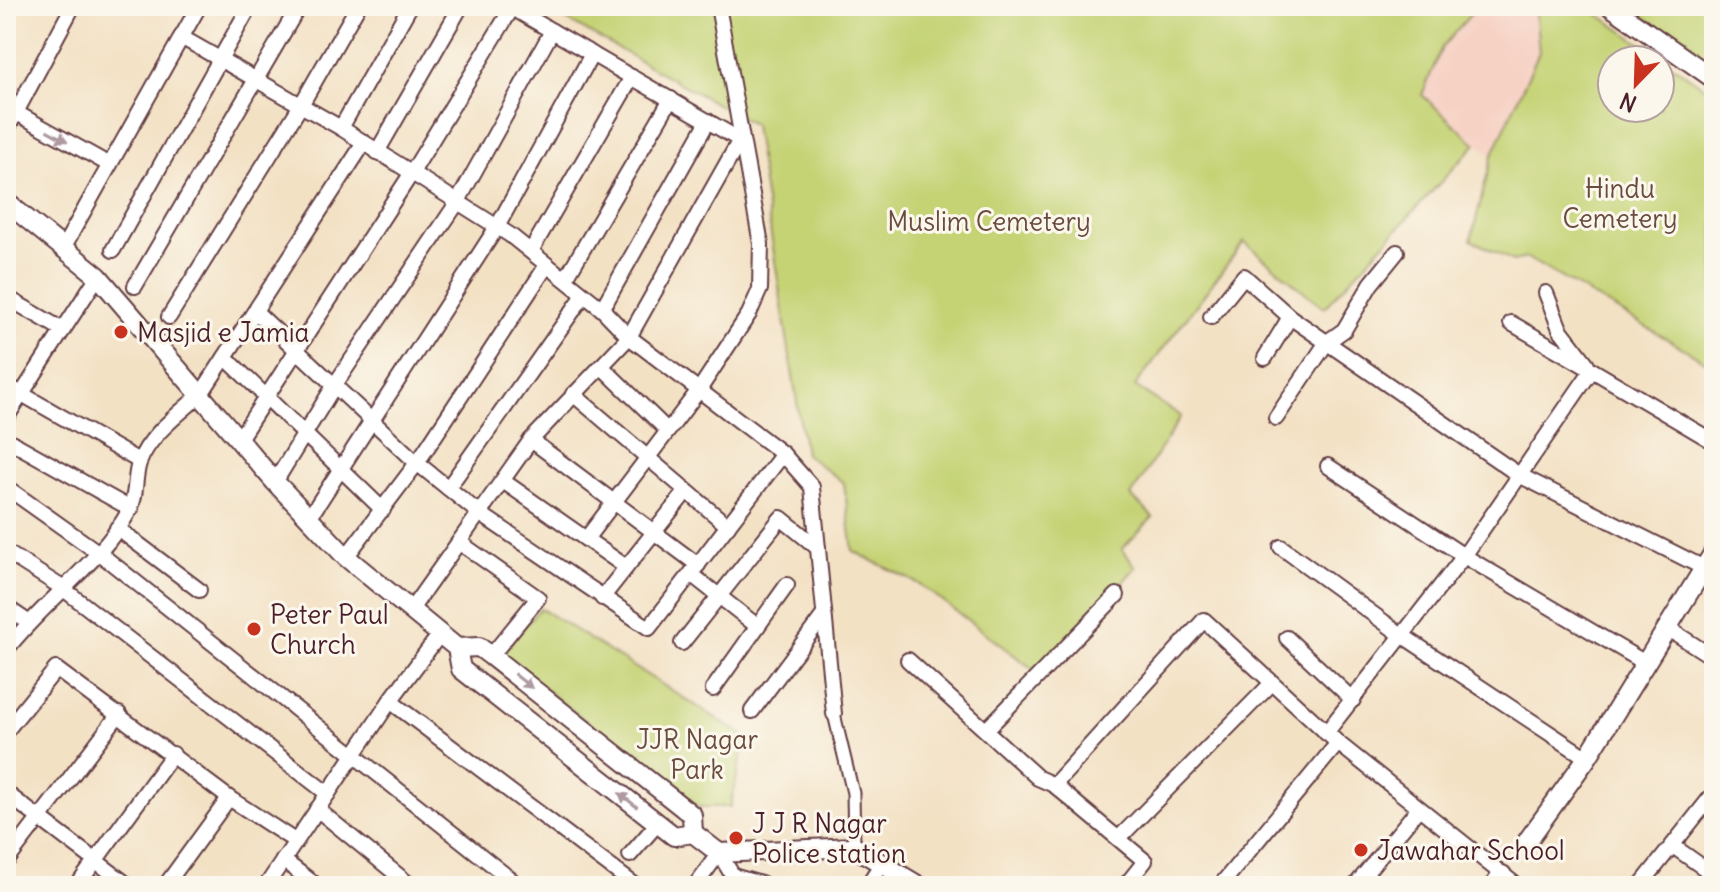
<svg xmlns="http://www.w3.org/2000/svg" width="1720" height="892" font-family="Delius,sans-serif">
	<rect width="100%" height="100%" fill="#fbf7ec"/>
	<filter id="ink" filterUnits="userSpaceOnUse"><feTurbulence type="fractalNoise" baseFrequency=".0125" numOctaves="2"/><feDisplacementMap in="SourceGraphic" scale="16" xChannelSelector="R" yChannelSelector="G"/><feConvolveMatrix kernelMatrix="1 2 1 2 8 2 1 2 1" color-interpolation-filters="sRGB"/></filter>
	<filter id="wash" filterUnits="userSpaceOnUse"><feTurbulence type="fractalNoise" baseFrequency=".006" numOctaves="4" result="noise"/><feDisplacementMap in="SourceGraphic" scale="32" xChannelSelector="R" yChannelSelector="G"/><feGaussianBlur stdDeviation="1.8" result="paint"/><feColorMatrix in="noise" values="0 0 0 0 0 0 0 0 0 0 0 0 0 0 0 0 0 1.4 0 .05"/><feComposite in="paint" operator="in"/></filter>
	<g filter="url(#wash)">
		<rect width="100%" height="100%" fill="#f3e1c4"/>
		<polygon fill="#f6d2c4" points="1478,6 1535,6 1539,51 1492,156 1422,95 1442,48"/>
		<g fill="#c5d375" stroke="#887950" stroke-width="2" fill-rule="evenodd">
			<polygon points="542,6 1478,6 1442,47 1422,95 1476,144 1324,308 1244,242 1135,386 1181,416 1131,496 1153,517 1122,549 1136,567 1042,676 921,585 853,551 844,483 805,454 754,125"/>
			<path d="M1535 6H1586L1714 94V366L1527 258 1513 261 1471 240 1492 156 1539 52ZM1612 60H1660V108H1612Z"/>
			<polygon points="1629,6 1714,6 1714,68"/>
			<polygon points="540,608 746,737 730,807 699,807 500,655"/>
		</g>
	</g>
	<g filter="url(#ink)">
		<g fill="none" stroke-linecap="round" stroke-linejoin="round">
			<g stroke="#633c42" stroke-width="15">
				<polyline id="pedestrian" points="834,714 853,793 854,847"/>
			</g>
			<g stroke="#633c42" stroke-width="18">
				<g id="minor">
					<polyline points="181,37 341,128 510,235 602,309 629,337 783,454 812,487 834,714"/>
					<polyline points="6,107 108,164"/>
					<polyline points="341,128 410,6"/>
					<polyline points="6,131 73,6"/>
					<polyline points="377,152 461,6"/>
					<polyline points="63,248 199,6"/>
					<polyline points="113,250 250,6"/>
					<polyline points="531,251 632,77"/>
					<polyline points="566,278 671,99"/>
					<polyline points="135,286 299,6"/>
					<polyline points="1546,293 1560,329 1587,364"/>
					<polyline points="6,297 63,330"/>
					<polyline points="602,309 708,121"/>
					<polyline points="256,312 417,463 479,513 649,628 783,454"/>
					<polyline points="169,317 301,105 358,6"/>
					<polyline points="1211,317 1244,276 1290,317 1519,475 1714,573"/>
					<polyline points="1511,323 1592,370"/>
					<polyline points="225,357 383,510"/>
					<polyline points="1265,358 1290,317"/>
					<polyline points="601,366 668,431"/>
					<polyline points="6,385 139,461"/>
					<polyline points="573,394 728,526"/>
					<polyline points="6,418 98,276"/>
					<polyline points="1276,418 1327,342 1344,330 1371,284 1397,252"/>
					<polyline points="6,439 131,509"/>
					<polyline points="239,439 411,174 512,8"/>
					<polyline points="531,440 698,565"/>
					<polyline points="1328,466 1464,556 1647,664"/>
					<polyline points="503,481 626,567"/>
					<polyline points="275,482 334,386 457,203 552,31"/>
					<polyline points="6,487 99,553 519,886"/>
					<polyline points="448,488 584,295"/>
					<polyline points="309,518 497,227 592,54"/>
					<polyline points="117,528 199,590"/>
					<polyline points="586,539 699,390 749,314 760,289 761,244 718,6"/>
					<polyline points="459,542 538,598 491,656"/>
					<polyline points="1281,547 1403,636 1587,758"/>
					<polyline points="6,552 61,587 328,794"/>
					<polyline points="346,557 417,463 547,265"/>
					<polyline points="691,574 757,626"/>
					<polyline points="602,598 685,493"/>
					<polyline points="6,607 28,622"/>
					<polyline points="410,611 531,440 629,337 740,140 509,6"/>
					<polyline points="1669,629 1714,658"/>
					<polyline points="1287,638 1353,700"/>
					<polyline points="682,643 781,518 818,548"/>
					<path d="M6 650C42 603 102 561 129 511 137 497 134 478 139 463 149 435 180 413 201 394L364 143"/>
					<polyline points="908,660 1038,778 1054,785 1145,861 1125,886"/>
					<polyline points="713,689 787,585"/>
					<polyline points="390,701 636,886"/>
					<polyline points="752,711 823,616"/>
					<polyline points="987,729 1117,595"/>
					<polyline points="6,731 56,669 229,798 295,841"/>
					<polyline points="1326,733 1464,556 1592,370 1714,442"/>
					<polyline points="1054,785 1204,620 1338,743 1517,886"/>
					<polyline points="6,793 129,886"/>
					<polyline points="317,809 411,886"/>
					<polyline points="1119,838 1272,683"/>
					<polyline points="1673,846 1714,875"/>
					<polyline points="630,855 658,823"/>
					<polyline points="283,860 317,886"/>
					<polyline points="6,862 119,714"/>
					<polyline points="736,877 768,886"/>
					<polyline points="77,886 173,754"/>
					<polyline points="165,886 229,798"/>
					<polyline points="266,886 390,701 440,634"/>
					<polyline points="695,886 719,853 739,886"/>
					<polyline points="867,886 882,863"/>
					<polyline points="1220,886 1338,743"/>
					<polyline points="1355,886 1418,809"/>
					<polyline points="1640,886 1714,793"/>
				</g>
			</g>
			<g stroke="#633c42" stroke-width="22">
				<g id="tertiary">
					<polyline points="1610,6 1714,79"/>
					<polyline points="6,202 98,276 275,482 346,557 457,648 461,669 674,836 693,833 719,853 854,847 919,886"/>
					<polyline points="457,648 479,647 491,656 692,815 693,833"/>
					<polyline points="1528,840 1587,758 1714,552"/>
					<polyline points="1494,886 1502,875"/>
				</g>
			</g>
			<use href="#pedestrian" stroke="#fff" stroke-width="11"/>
			<use href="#minor" stroke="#fff" stroke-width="14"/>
			<use href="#tertiary" stroke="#fff" stroke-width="18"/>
		</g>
		<defs><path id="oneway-solid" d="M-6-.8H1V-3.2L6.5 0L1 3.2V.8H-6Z" transform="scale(2)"/></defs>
		<g fill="#ae9aa0">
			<use href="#oneway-solid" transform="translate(57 136) rotate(29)"/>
			<use href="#oneway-solid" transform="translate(523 681) rotate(38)"/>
			<use href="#oneway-solid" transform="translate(628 800) rotate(-142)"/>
		</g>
	</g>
	<g fill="#c8321e" stroke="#fbf7ec" stroke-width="3">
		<circle cx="121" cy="332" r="8"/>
		<circle cx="254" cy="629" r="8"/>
		<circle cx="736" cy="838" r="8"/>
		<circle cx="1361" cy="850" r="8"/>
	</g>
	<g text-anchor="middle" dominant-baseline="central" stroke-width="6" stroke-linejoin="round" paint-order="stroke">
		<g font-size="26" fill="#694c3e" stroke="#fbf7ec">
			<text x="1620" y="188">Hindu<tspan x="1620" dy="30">Cemetery</tspan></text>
			<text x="989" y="221">Muslim Cemetery</text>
			<text x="697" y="739">JJR Nagar<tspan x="697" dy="30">Park</tspan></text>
		</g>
		<g font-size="26" fill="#4a1f2b" stroke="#fbf7ec" text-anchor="start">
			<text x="137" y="332">Masjid e Jamia</text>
			<text x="270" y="614">Peter Paul<tspan x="270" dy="30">Church</tspan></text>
			<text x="752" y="823">J J R Nagar<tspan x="752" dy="30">Police station</tspan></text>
			<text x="1377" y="850">Jawahar School</text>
		</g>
	</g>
	<rect width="1720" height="892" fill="none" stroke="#fbf7ec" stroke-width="32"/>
	<g transform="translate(1636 84) rotate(203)"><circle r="38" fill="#fbf7ec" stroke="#b4a19f" stroke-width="2"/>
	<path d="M0-6L14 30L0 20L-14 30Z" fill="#c8321e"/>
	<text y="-12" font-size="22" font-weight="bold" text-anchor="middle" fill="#4a1f2b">N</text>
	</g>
</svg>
